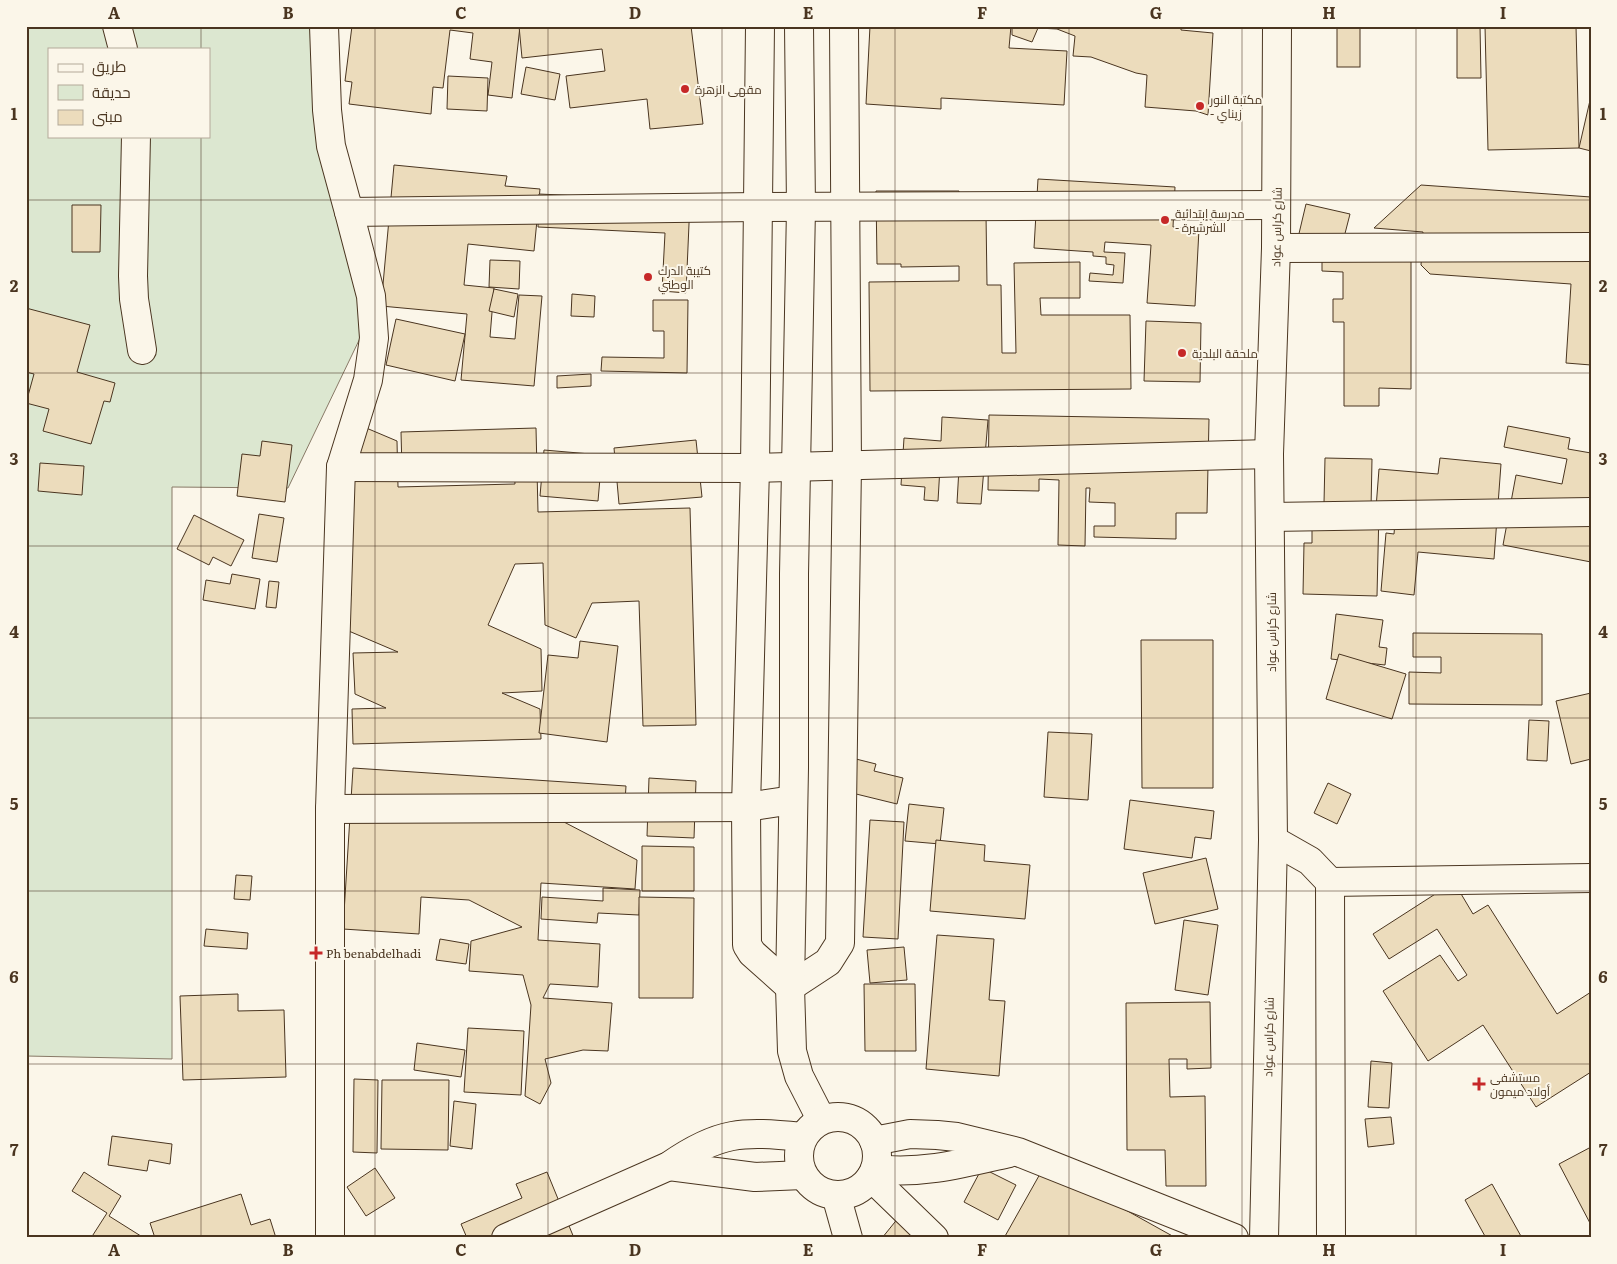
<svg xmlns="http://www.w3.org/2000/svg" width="1617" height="1264" font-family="Literata,Cairo,serif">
	<rect width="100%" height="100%" fill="#fbf6e9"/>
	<path fill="#dce7d0" stroke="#887966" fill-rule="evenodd" d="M26 26H316L363 332 288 488 172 487V1059L26 1056ZM49 49H209V136H49Z"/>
	<g fill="#ecdcbc" stroke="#4a3520">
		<polygon points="352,26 520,26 512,98 488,95 492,62 470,59 473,33 450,30 443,88 433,87 431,114 349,104 352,82 345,81"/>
		<polygon points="519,26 691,26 703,124 650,129 647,99 570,108 566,76 605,71 602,49 522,58"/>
		<polygon points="870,26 1011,26 1009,48 1067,51 1064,105 941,98 941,109 866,104"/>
		<polygon points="1012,26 1181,26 1181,30 1213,33 1208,115 1196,111 1145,107 1147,75 1136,73 1091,57 1073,56 1075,36 1057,29 1038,28 1032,42 1012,35"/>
		<rect x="1337" y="26" width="23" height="41"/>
		<polygon points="1457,26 1480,26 1481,78 1457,78"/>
		<polygon points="1485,26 1576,26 1579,148 1488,150"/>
		<polygon points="526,67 560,74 555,100 521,94"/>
		<polygon points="448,76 488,78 487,111 447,109"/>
		<polygon points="1591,96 1591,151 1579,148"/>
		<polygon points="394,165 507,176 505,186 540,189 534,251 468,244 464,285 494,288 490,337 515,339 519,295 542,296 534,386 461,380 467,314 381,306"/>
		<polygon points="1038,179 1175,187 1173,227 1199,229 1195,306 1147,303 1151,245 1105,242 1104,252 1125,253 1123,283 1089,281 1090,273 1113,275 1114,265 1106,264 1106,257 1093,256 1093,252 1034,248"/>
		<polygon points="1421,185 1591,197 1591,365 1566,363 1571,284 1430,274 1421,265 1423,232 1374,228"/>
		<polygon points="876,191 959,191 959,214 986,214 987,285 1001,285 1002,353 1016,353 1014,263 1080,262 1080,298 1040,298 1041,315 1130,315 1131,389 870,391 869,282 959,281 959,266 901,267 901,264 877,264"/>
		<polygon points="539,194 690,201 686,293 662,291 665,233 538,227"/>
		<polygon points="1306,204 1350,214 1340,253 1297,242"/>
		<polygon points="72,205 101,205 100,252 72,252"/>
		<polygon points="1322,252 1411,252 1411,389 1379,388 1379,406 1344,406 1344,322 1333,322 1333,299 1343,299 1343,272 1322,271"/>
		<polygon points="490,260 520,261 519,289 489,287"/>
		<polygon points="494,289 518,294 514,317 489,311"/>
		<polygon points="572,294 595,296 594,317 571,316"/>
		<polygon points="653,300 688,300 687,373 601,371 602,357 664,358 664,331 653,331"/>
		<polygon points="26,308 90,325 77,372 115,383 110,402 104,401 91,444 43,431 49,409 26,403 34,374 26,372"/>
		<polygon points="396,319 465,334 455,381 386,365"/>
		<polygon points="1146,321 1201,323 1200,382 1144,381"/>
		<polygon points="591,374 591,386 557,388 557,376"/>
		<polygon points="989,415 1209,419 1207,513 1176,513 1176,539 1094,537 1094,526 1115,526 1115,503 1089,502 1090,488 1086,488 1085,546 1058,545 1059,480 1039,479 1039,491 988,490"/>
		<polygon points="942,417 988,420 981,504 957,503 959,468 940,467 938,501 924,500 925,487 901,485 904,438 941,441"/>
		<polygon points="345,419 397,441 398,487 515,484 514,467 402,470 401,432 536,428 538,512 690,508 696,725 643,726 639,601 592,603 576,638 545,625 543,563 515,564 488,625 541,649 542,691 502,693 540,709 541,739 353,744 352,709 386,708 355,694 353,653 398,652 337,626 351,595"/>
		<polygon points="1508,426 1570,438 1568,449 1591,453 1591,562 1503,545 1516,475 1562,484 1567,459 1504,447"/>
		<polygon points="696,440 702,497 619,504 614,448"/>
		<polygon points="262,441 292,445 285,502 237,496 242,454 260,456"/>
		<polygon points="544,450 602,455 598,501 540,496"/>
		<polygon points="1325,458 1372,459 1371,509 1379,509 1377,596 1303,594 1304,543 1312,543 1312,503 1324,503"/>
		<polygon points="1440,458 1501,464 1494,559 1418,552 1414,595 1381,591 1386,533 1394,534 1396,510 1376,508 1379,469 1438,474"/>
		<polygon points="40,463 84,466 82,495 38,491"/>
		<polygon points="259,514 284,518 277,562 252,558"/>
		<polygon points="194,515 244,540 231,566 213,557 209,565 177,549"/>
		<polygon points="232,574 260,579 255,609 203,600 206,580 230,584"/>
		<polygon points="269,581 279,582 276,608 266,607"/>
		<polygon points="1336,614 1383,620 1379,647 1387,648 1385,665 1331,659"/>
		<polygon points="1413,633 1542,634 1542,705 1409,704 1409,672 1441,673 1441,657 1413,657"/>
		<polygon points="1141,640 1213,640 1213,788 1142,788"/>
		<polygon points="580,641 618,646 607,742 539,733 548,655 578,658"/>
		<polygon points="1339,654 1406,674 1392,719 1326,699"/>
		<polygon points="1591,693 1591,759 1571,764 1556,701"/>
		<polygon points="1529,720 1549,721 1547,761 1527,760"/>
		<polygon points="1048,732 1092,734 1088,800 1044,797"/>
		<polygon points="856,759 876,764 874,771 903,778 897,804 848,792"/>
		<polygon points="353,768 626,786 624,817 539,809 637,860 635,889 541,883 538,940 600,944 598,987 550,984 543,998 612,1003 608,1051 583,1050 545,1059 551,1083 540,1104 525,1096 531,1005 523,975 469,971 471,941 522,927 469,900 421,897 419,934 343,929"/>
		<polygon points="649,778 696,781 694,838 647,836"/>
		<polygon points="1328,783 1351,794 1337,824 1314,813"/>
		<polygon points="1130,800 1214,811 1211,839 1195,837 1192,858 1124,849"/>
		<polygon points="909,804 944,808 940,844 905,841"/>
		<polygon points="870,820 904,822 898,939 863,937"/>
		<polygon points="936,840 985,845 984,861 1030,865 1025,919 930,911"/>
		<polygon points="642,846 694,847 694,891 642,891"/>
		<polygon points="1206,858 1218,909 1155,924 1143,873"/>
		<polygon points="236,875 252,876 250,900 234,899"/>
		<polygon points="1454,882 1473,914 1488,905 1557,1014 1591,992 1591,1072 1536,1107 1483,1025 1428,1061 1383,991 1440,955 1458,981 1467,975 1437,929 1389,959 1373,934"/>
		<polygon points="603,888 640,890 639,915 598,913 597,923 541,919 542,897 603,901"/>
		<polygon points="639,897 694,898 693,998 639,998"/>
		<polygon points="1184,920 1218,925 1208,995 1175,990"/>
		<polygon points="206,929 248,933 247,949 204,946"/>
		<polygon points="937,935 994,939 989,1000 1005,1001 999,1076 926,1069"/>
		<polygon points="440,939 469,944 466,964 436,960"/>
		<polygon points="904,947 907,980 870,983 867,950"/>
		<polygon points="864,984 915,984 916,1051 865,1051"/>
		<polygon points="238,994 238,1011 284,1010 286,1077 183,1080 180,996"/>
		<polygon points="1210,1002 1211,1068 1187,1069 1187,1059 1169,1059 1170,1097 1205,1096 1206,1186 1166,1186 1165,1150 1127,1150 1126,1003"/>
		<polygon points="468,1028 524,1031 521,1095 464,1092"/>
		<polygon points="417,1043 465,1050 461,1077 414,1070"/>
		<polygon points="1371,1061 1392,1063 1389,1108 1368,1107"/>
		<polygon points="354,1079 378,1080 377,1153 353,1152"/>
		<polygon points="382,1080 449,1080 448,1150 381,1149"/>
		<polygon points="454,1101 476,1104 472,1149 450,1146"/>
		<polygon points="1391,1117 1394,1144 1368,1147 1365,1119"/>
		<polygon points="112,1136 172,1144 170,1164 149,1160 147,1171 108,1165"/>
		<polygon points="1591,1147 1591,1225 1559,1164"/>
		<polygon points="1045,1165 1176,1238 1004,1238"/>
		<polygon points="375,1168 395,1198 366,1216 347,1187"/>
		<polygon points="982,1168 1016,1185 998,1220 964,1202"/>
		<polygon points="84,1172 121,1196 109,1216 144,1238 91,1238 107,1213 72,1191"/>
		<polygon points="547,1172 574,1238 467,1238 461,1224 522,1198 516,1184"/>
		<polygon points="1492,1184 1522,1238 1486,1238 1465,1200"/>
		<polygon points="241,1194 251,1225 270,1219 276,1238 155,1238 150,1223"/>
		<polygon points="899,1217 923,1238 882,1238"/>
	</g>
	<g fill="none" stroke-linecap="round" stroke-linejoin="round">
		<g stroke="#4a3520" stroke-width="30">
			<g id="minor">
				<polyline points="117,26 123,49"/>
				<polyline points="324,26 327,110 331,146 349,212 758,207 1276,205"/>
				<polyline points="760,26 755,468 746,807 747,945 752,953 790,987 828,962 840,943 847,465 844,26"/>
				<polyline points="136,136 133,276 134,299 142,350"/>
				<polyline points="349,212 371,296 374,338 368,380 341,467 755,468 1269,454"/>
				<polyline points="1276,248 1591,247"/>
				<polyline points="341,467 330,809 746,807 793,800"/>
				<polyline points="1270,517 1591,512"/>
				<polyline points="330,809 330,1238"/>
				<polyline points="1330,882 1591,878"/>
				<polyline points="871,1177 934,1238"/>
			</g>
		</g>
		<g stroke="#4a3520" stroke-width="30">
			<g id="tertiary">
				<polyline points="1273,840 1310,861 1330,882 1331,1238"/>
				<polyline points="1264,1238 1273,840 1269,454 1276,248 1277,26"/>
			</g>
		</g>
		<g stroke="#4a3520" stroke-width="30">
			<g id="primary">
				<polyline points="799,26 801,208 794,574 794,768 790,987 792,1051 799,1076 821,1119"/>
				<circle cx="838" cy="1156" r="39"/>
				<polyline points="874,1141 910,1134 937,1135 957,1137 1018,1152 1234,1238"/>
				<polyline points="669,1166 755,1177 803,1175"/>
				<path d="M875 1169C921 1175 965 1163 1009 1153"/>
				<polyline points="836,1195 848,1238"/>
				<path d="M506 1238 669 1166C719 1131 742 1131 802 1137"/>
			</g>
		</g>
		<use href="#minor" stroke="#fbf6e9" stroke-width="28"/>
		<use href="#tertiary" stroke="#fbf6e9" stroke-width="28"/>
		<use href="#primary" stroke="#fbf6e9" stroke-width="28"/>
	</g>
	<path fill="none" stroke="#4a3520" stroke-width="1" stroke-opacity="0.55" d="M201 26V49M375 26V1238M548 26V1238M722 26V1238M895 26V1238M1069 26V1238M1242 26V1238M1416 26V1238M201 136V1238M26 200H1591M26 373H1591M26 546H1591M26 718H1591M26 891H1591M26 1064H1591"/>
	<g fill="#c62828" stroke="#fbf6e9" stroke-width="2">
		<circle cx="685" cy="89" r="5"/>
		<circle cx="1200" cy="106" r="5"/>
		<circle cx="1165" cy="220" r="5"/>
		<circle cx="648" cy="277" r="5"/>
		<circle cx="1182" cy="353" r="5"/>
		<path d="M313.5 945.5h5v5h5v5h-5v5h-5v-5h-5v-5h5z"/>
		<path d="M1476.5 1076.5h5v5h5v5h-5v5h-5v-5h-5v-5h5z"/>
	</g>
	<g text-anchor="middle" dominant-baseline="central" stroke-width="4" stroke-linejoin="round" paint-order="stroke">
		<g font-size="12" fill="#4a3520" stroke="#fbf6e9" text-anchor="start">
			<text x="695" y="89">مقهى الزهرة</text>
			<text x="1210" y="99">مكتبة النور<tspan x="1210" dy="14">- زيناي</tspan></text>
			<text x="1175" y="213">مدرسة إبتدائية<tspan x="1175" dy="14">- الشرشيرة</tspan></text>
			<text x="658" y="270">كتيبة الدرك<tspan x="658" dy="14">الوطني</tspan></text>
			<text x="1192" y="353">ملحقة البلدية</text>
			<text x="326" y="953">Ph benabdelhadi</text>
			<text x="1490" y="1077">مستشفى<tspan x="1490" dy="14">أولاد ميمون</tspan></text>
		</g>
		<g font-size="12" fill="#4a3520" stroke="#fbf6e9">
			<text transform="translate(1276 227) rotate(-89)">شارع كراس عواد</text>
			<text transform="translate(1271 632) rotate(-90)">شارع كراس عواد</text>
			<text transform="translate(1268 1037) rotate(-89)">شارع كراس عواد</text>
		</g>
	</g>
	<rect width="1617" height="1264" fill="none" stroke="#fbf6e9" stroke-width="55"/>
	<rect x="48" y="48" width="162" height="90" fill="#fbf6e9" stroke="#b4a999"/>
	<rect x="58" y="64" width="25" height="8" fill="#fbf6e9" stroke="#b4a999"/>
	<text x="92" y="72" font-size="15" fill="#4a3520">طريق</text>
	<rect x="58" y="85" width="25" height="15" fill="#dce7d0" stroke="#b4a999"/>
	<text x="92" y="98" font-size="15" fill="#4a3520">حديقة</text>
	<rect x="58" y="110" width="25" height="15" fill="#ecdcbc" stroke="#b4a999"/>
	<text x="92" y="122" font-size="15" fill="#4a3520">مبنى</text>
	<rect x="28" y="28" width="1562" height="1208" fill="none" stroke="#4a3520" stroke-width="2"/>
	<g font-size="16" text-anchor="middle" font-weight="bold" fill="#4a3520">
		<text x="114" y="19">A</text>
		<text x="288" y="19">B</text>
		<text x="461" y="19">C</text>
		<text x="635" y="19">D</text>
		<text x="808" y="19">E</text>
		<text x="982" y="19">F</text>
		<text x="1156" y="19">G</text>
		<text x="1329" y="19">H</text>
		<text x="1503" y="19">I</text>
		<text x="14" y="120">1</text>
		<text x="1603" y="120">1</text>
		<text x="14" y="292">2</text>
		<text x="1603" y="292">2</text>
		<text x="14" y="465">3</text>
		<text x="1603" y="465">3</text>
		<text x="14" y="638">4</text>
		<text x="1603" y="638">4</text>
		<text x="14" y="810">5</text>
		<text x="1603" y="810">5</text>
		<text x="14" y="983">6</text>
		<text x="1603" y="983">6</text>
		<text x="14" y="1156">7</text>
		<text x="1603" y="1156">7</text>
		<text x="114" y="1256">A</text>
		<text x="288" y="1256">B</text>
		<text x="461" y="1256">C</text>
		<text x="635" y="1256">D</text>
		<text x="808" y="1256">E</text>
		<text x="982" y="1256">F</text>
		<text x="1156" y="1256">G</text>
		<text x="1329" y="1256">H</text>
		<text x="1503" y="1256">I</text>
	</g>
</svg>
